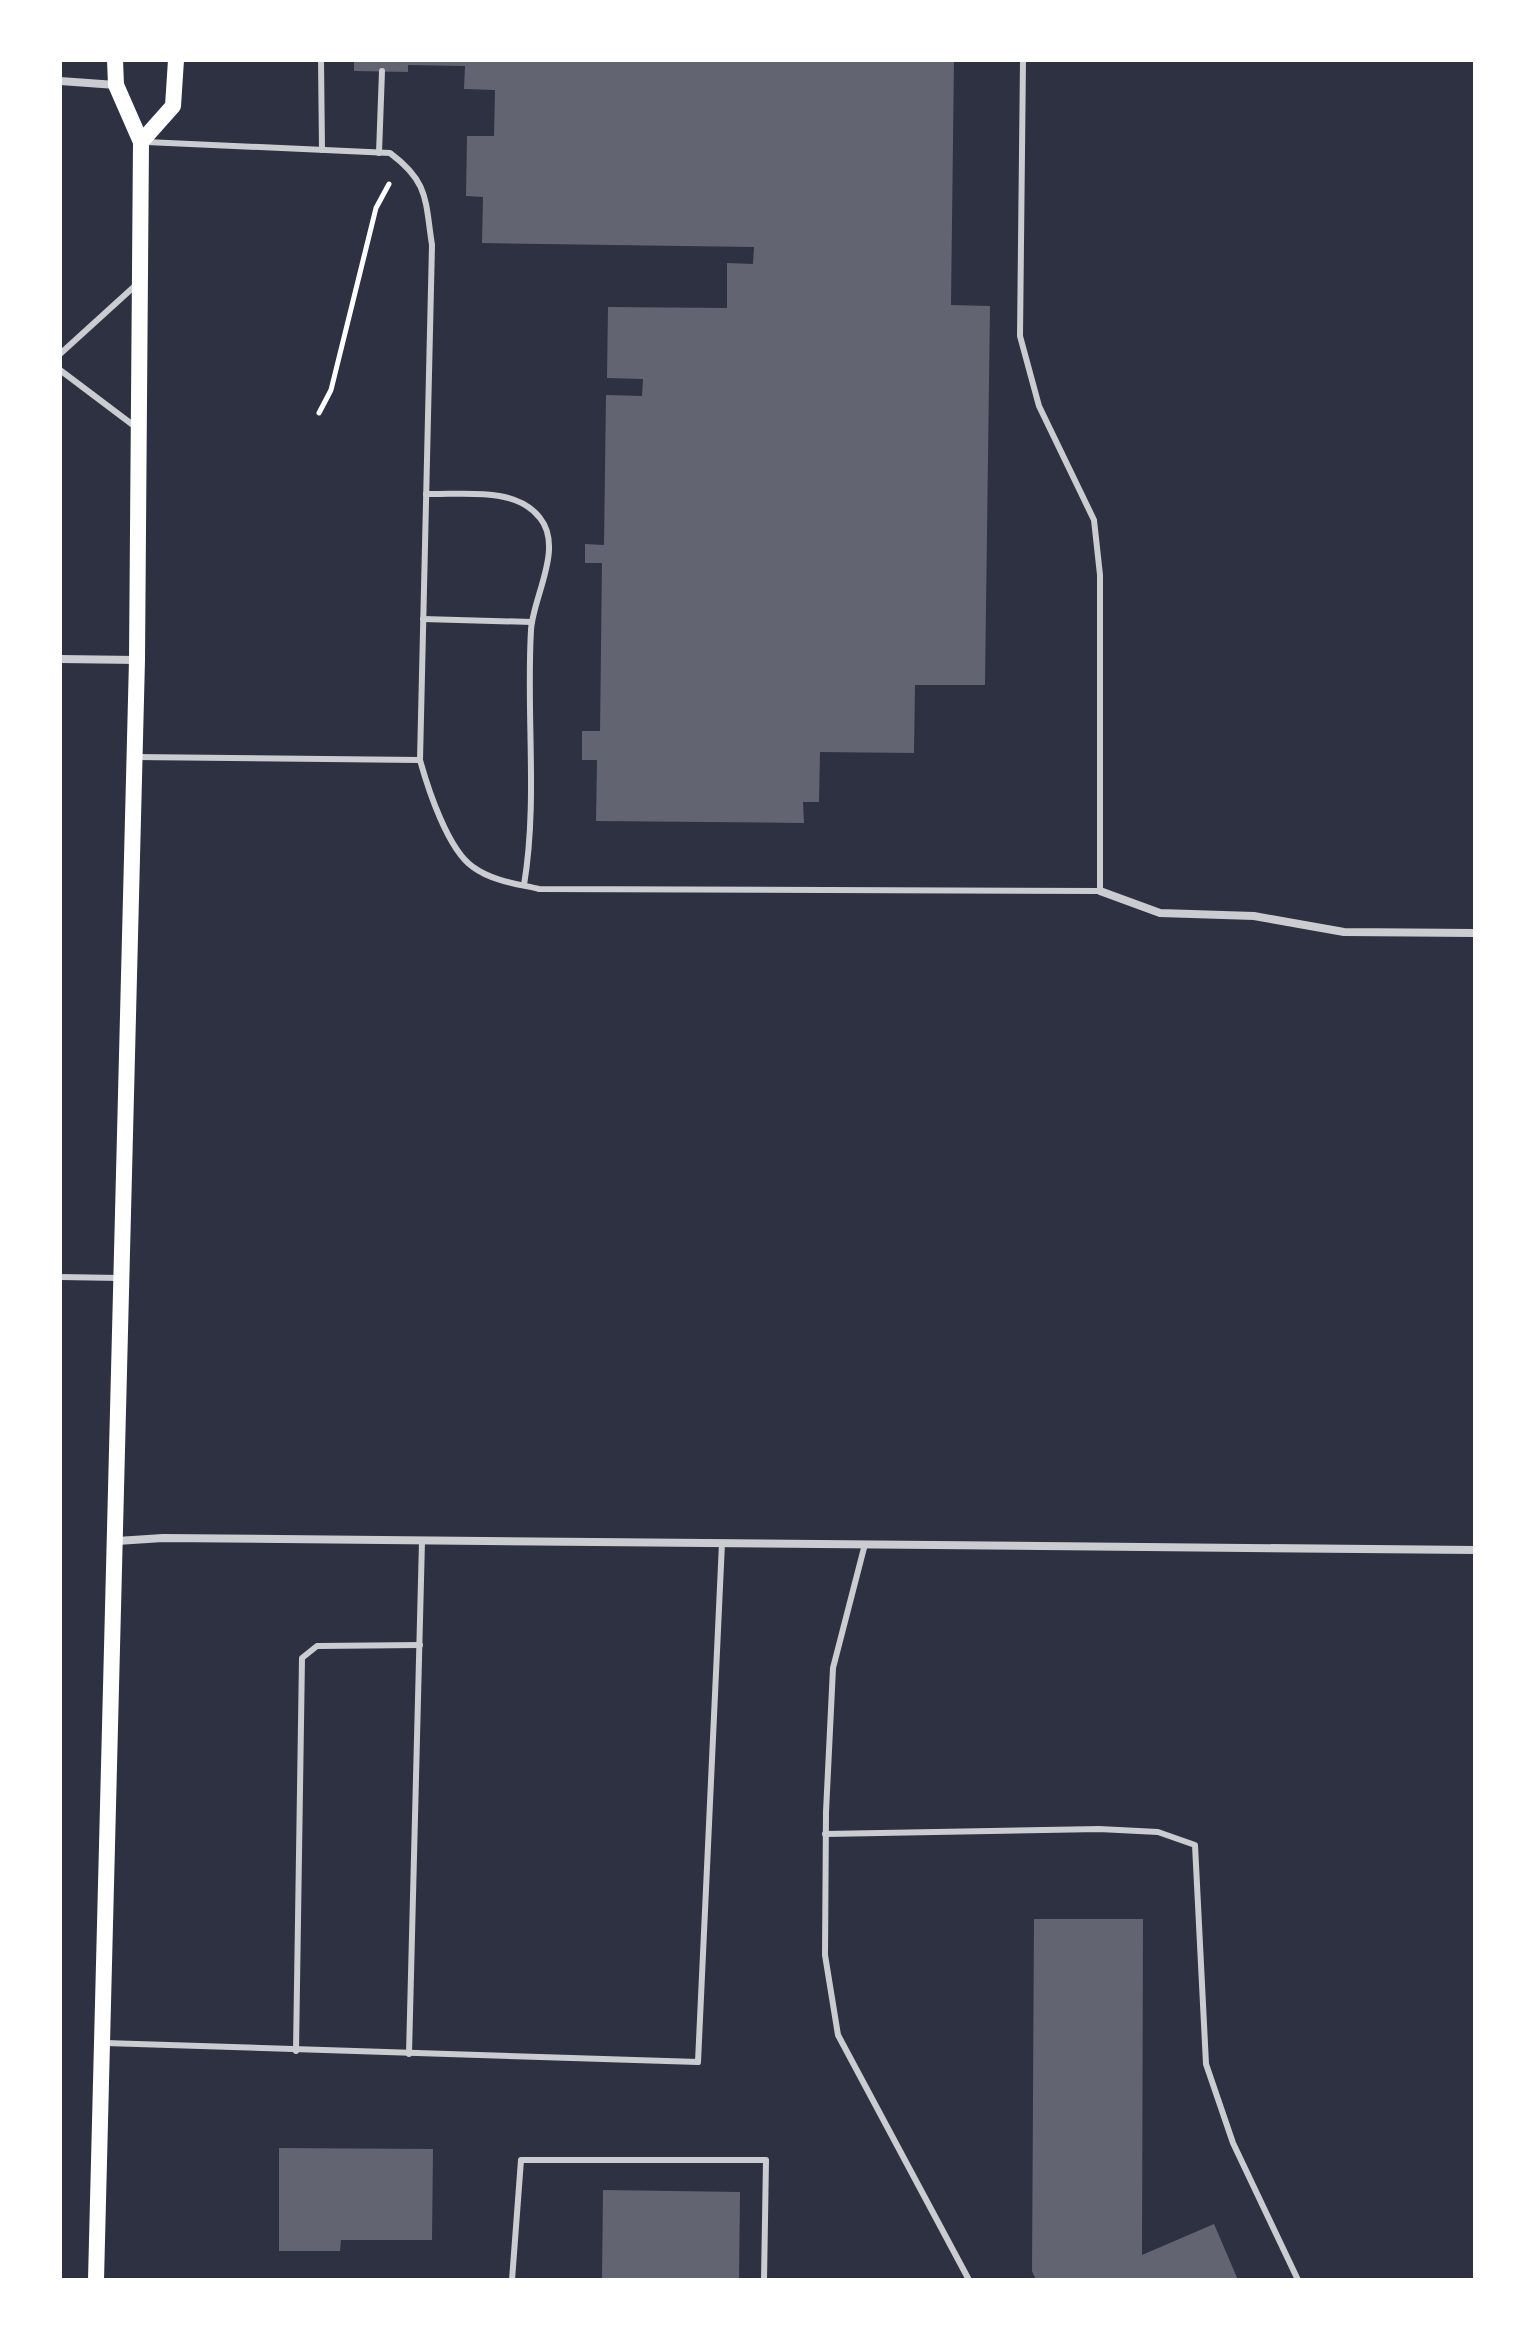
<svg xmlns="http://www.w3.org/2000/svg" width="1535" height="2340" font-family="'IBM Plex Sans',sans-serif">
	<rect width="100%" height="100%" fill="#2d3142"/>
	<g fill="#626471">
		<polygon points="354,60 954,60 951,305 990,306 985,685 915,685 914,753 820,752 819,802 803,802 804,823 596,821 597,760 582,760 582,731 600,731 602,563 585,563 585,544 604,545 606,395 642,396 643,379 607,378 608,307 727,308 727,263 753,264 754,247 482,243 483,197 466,196 467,136 494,136 495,90 464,89 465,66 408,65 408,72 354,71"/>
		<polygon points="1034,1919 1143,1919 1142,2255 1214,2224 1238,2280 1036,2280 1032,2271"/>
		<polygon points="279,2148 433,2149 432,2240 341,2240 340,2251 279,2251"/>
		<polygon points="603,2190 740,2192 739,2280 602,2280"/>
	</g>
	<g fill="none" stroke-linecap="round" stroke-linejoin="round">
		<polyline stroke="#fff" stroke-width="5" points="319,413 331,390 376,208 389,184"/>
		<g stroke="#caccd0" stroke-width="6">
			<polyline points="321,60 322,150"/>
			<path d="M146 142 390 153C429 182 425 200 432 245L420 760C428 789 448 850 473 867 492 881 518 884 539 889L1100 891V575L1094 520 1039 406 1020 336 1023 60"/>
			<polyline points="379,153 382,71"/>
			<polyline points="60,354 137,284"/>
			<polyline points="60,370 137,428"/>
			<path d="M426 494C462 495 516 486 540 518 564 548 533 597 531 630 526 715 538 801 524 885"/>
			<polyline points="423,619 532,622"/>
			<polyline points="135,757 420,760"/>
			<polyline points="60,1277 120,1278"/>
			<polyline points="865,1544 833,1668 826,1812 825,1955 838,2035 969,2280"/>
			<polyline points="825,1834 1099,1829 1158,1832 1195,1845 1206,2064 1233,2143 1298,2280"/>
			<polyline points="105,2043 698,2062 722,1543"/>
			<polyline points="296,2051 302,1658 317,1646 420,1645"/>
			<polyline points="409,2054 422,1541"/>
			<polyline points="512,2280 521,2160 766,2160 764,2280"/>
		</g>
		<g stroke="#caccd0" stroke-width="8">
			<polyline points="60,81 116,85"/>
			<polyline points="60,659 137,660"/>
			<polyline points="1100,891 1160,913 1254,916 1344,932 1475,933"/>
			<polyline points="117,1541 163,1538 1475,1550"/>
		</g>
		<g stroke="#fff" stroke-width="16">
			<polyline points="141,142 173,106 176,60"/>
			<polyline points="96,2280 137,660 141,142 116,85 115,60"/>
		</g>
	</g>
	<rect width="1535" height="2340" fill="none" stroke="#ffffff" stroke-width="124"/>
</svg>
